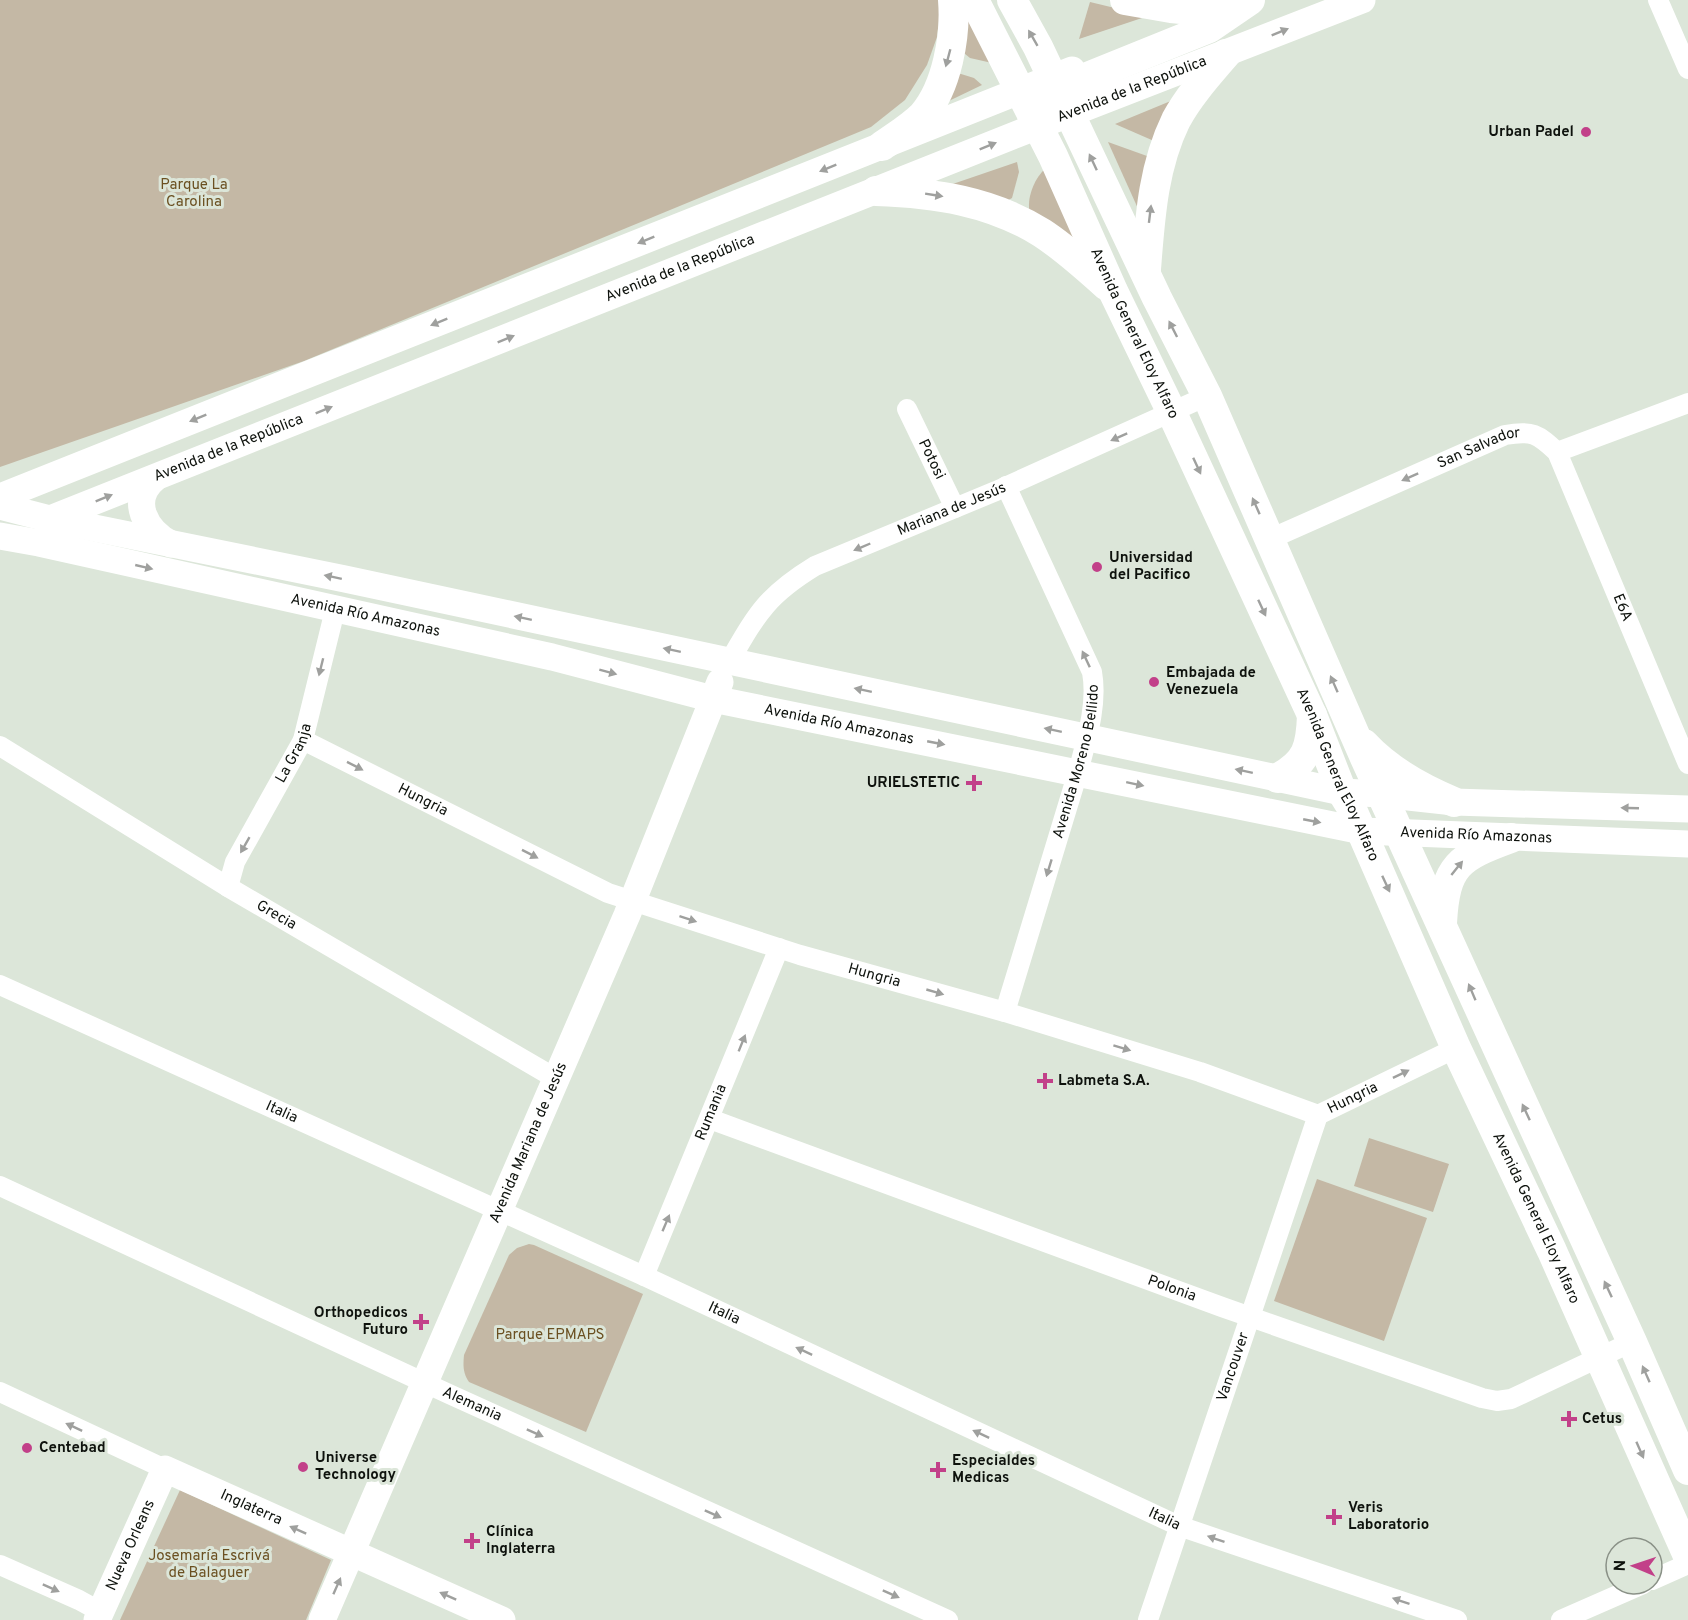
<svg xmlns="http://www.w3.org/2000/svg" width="1688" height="1620" font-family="Overpass,sans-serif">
	<rect width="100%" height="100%" fill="#dce6d9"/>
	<g fill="#c4b8a5">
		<polygon points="0,0 940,0 941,5 937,37 927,65 905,100 871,127 304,361 0,467"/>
		<polygon points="1090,2 1148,16 1079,39"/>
		<polygon points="962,6 992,63 970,58 959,49"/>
		<polygon points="961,74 974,78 982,85 926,112 949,76"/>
		<polygon points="1178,98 1154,141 1115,124"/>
		<polygon points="1108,142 1147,156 1140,213"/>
		<polygon points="1017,162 1019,172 1012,198 1003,203 941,188"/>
		<path d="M1044 170 1082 253 1030 213C1026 200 1034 179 1044 170Z"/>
		<polygon points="1369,1138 1449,1164 1433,1212 1354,1186"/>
		<polygon points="1317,1179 1427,1218 1384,1341 1274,1301"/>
		<path d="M529 1244 534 1245 643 1294 586 1432 469 1382C463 1373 463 1366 464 1355L509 1255 517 1248Z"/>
		<polygon points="180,1490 331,1560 306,1620 120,1620"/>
	</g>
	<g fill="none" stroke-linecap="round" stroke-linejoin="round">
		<g stroke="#fff" stroke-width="20">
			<polyline points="1658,0 1688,69"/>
			<path id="s1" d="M907 409 955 508"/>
			<polyline points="1557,452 1688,403"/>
			<path id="s2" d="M1270 539 1505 435C1532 430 1538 434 1557 452L1688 764"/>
			<path id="s3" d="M729 662C757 614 766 596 815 566L996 491 1207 396"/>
			<path id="s4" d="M303 740 608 893 800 955 1005 1012 1200 1072 1318 1115 1456 1048"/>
			<path id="s5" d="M0 746 228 887 555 1078"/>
			<path id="s6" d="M228 887 235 862 303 740 335 610"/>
			<path id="s7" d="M0 985 644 1276 1179 1526 1457 1620"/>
			<path id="s8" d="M1005 1012 1078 772C1086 741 1098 705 1092 672L1006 486"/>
			<path id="s9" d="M710 1119 1222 1307 1482 1398 1497 1401 1511 1399 1632 1342"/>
			<path id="s10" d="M0 1186 449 1394 948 1620"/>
			<path id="s11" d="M644 1276 779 948"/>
			<polyline points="0,1392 165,1469"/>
			<polyline points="0,1565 79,1600 101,1612"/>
			<polyline points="1652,1580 1688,1564"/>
			<path id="s12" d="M1148 1620 1318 1115"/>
			<polyline points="1561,1620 1643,1584"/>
		</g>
		<g stroke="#fff" stroke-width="27">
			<path d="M155 478C128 500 146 531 171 544"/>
			<polyline points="0,497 1072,70"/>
			<polyline points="0,506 50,519 345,579 1342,792 1381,794 1454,802 1688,809"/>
			<path id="s13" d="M50 519 1020 133 1362 0"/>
			<path id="s14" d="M0 536 39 543 552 657 713 699 1362 831 1688 844"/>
			<path id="s15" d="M97 1620 165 1469 502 1620"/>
			<path id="s16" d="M322 1620 627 915 720 682"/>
		</g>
		<g stroke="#fff" stroke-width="30">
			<path id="s17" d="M974 0 1053 156 1113 291 1172 413 1312 715 1342 792 1350 805 1456 1048 1552 1251 1688 1556"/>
			<polyline points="1012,0 1038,47 1157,298 1207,396 1365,758 1632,1342 1688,1470"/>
			<polyline points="1125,0 1171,8 1214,12"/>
			<polyline points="1042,98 1058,89 1209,28 1250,0"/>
			<path d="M882 146C896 136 911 127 923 115 947 87 956 36 953 0"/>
			<path d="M876 191C935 193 991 201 1042 233 1065 248 1086 267 1106 285"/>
			<path d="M1146 269C1150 218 1153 167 1176 120 1189 96 1208 75 1226 54"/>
			<path d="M1364 744C1389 771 1420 788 1454 802"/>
			<path d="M1278 778C1307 763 1311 747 1312 715"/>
			<path d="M1442 923C1445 865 1459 857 1511 838"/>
		</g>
	</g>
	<defs><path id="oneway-solid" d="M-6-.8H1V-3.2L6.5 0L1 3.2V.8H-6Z" transform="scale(1.5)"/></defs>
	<g fill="#9fa09e">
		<use href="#oneway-solid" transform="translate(1280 32) rotate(-22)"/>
		<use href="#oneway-solid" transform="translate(1033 38) rotate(-120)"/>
		<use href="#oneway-solid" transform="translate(948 58) rotate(105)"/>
		<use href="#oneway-solid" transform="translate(988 146) rotate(-22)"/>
		<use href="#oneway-solid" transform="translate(1093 162) rotate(-115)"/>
		<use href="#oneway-solid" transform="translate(828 168) rotate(158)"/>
		<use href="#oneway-solid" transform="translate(934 195) rotate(9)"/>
		<use href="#oneway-solid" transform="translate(1150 214) rotate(-83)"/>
		<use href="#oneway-solid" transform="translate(646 240) rotate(158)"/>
		<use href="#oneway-solid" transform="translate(439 322) rotate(158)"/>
		<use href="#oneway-solid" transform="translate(1173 329) rotate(-117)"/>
		<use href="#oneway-solid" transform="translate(506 339) rotate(-22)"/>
		<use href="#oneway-solid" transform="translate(324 410) rotate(-22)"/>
		<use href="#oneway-solid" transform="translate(198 418) rotate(158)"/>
		<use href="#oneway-solid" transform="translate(1119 437) rotate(156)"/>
		<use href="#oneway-solid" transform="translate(1197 466) rotate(65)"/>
		<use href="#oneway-solid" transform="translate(1410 477) rotate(156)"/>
		<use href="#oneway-solid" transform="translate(104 498) rotate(-22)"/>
		<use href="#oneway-solid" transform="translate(1256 506) rotate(-114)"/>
		<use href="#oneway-solid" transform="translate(862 547) rotate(157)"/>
		<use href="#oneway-solid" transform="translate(144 567) rotate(13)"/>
		<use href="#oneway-solid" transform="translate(333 577) rotate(-168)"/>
		<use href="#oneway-solid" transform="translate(1262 608) rotate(65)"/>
		<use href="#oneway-solid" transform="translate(523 618) rotate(-168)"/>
		<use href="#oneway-solid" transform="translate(672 650) rotate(-168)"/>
		<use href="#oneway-solid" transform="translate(1086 659) rotate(-115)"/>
		<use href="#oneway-solid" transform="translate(321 667) rotate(104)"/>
		<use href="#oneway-solid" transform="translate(608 672) rotate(15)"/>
		<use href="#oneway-solid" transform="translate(1334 684) rotate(-114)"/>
		<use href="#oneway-solid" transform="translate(863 690) rotate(-168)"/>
		<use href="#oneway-solid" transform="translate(1053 730) rotate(-168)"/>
		<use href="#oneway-solid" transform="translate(936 743) rotate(11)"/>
		<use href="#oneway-solid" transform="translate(355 766) rotate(27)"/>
		<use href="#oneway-solid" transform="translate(1244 771) rotate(-168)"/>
		<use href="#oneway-solid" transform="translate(1135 784) rotate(12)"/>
		<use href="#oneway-solid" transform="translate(1630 808) rotate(-178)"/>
		<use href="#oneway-solid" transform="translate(1312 821) rotate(11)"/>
		<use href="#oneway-solid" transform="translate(245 845) rotate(120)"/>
		<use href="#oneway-solid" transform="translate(530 854) rotate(27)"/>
		<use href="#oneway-solid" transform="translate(1049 868) rotate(107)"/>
		<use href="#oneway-solid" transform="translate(1457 868) rotate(-51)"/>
		<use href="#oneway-solid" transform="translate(1386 884) rotate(65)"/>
		<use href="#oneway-solid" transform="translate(688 919) rotate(18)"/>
		<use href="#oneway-solid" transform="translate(935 992) rotate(16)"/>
		<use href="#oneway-solid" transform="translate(1472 992) rotate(-113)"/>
		<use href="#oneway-solid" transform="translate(742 1043) rotate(-68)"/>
		<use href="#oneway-solid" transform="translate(1122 1048) rotate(17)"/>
		<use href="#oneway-solid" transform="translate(1401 1074) rotate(-26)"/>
		<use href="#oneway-solid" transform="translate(1526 1112) rotate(-115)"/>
		<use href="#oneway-solid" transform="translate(666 1223) rotate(-67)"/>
		<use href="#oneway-solid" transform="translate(1608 1289) rotate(-115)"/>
		<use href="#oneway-solid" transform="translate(804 1351) rotate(-155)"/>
		<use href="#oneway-solid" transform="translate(1646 1374) rotate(-114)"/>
		<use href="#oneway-solid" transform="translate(74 1427) rotate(-155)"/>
		<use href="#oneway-solid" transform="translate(535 1433) rotate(24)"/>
		<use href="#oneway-solid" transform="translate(981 1434) rotate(-155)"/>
		<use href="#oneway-solid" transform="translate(1640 1450) rotate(66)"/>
		<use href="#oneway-solid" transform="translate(713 1514) rotate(24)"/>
		<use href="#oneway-solid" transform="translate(298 1530) rotate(-156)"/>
		<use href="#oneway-solid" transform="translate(1216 1539) rotate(-161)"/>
		<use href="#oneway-solid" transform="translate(337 1586) rotate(-66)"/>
		<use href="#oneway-solid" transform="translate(51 1588) rotate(24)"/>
		<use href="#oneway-solid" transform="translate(891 1594) rotate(24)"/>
		<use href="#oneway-solid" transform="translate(448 1596) rotate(-156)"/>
		<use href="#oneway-solid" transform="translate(1401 1601) rotate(-161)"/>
	</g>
	<g fill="#c24089" stroke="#dce6d9" stroke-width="2">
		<circle cx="1586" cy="132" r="6"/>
		<circle cx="1097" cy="567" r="6"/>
		<circle cx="1154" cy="682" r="6"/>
		<path d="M971 774h6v6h6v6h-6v6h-6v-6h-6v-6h6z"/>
		<path d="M1042 1072h6v6h6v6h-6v6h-6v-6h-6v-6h6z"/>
		<path d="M418 1313h6v6h6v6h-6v6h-6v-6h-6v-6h6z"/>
		<path d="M1566 1410h6v6h6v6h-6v6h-6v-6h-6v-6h6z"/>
		<circle cx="27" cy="1448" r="6"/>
		<circle cx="303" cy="1467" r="6"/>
		<path d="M935 1461h6v6h6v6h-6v6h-6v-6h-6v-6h6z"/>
		<path d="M1331 1508h6v6h6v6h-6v6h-6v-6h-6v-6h6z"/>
		<path d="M469 1532h6v6h6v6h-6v6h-6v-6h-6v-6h6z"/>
	</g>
	<g text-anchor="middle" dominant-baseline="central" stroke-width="6" stroke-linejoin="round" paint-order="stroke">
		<g font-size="15" fill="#0e120d" stroke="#dce6d9">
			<text stroke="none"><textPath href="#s13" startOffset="1164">Avenida de la República</textPath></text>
			<text stroke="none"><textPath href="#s13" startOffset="678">Avenida de la República</textPath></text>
			<text stroke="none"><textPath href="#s17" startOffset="370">Avenida General Eloy Alfaro</textPath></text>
			<text stroke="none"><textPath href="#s13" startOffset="192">Avenida de la República</textPath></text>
			<text stroke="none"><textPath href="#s2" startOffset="228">San Salvador</textPath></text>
			<text stroke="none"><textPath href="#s1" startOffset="56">Potosi</textPath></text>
			<text stroke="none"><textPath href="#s3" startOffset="279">Mariana de Jesús</textPath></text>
			<text stroke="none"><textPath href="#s2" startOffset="484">E6A</textPath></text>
			<text stroke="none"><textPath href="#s14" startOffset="374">Avenida Río Amazonas</textPath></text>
			<text stroke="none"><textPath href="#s14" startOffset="860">Avenida Río Amazonas</textPath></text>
			<text stroke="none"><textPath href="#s6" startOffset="150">La Granja</textPath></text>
			<text stroke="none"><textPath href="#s8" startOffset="261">Avenida Moreno Bellido</textPath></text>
			<text stroke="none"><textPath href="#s17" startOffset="856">Avenida General Eloy Alfaro</textPath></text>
			<text stroke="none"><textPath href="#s4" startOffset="134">Hungria</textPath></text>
			<text stroke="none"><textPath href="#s14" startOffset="1508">Avenida Río Amazonas</textPath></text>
			<text stroke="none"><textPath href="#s5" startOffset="324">Grecia</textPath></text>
			<text stroke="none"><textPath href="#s4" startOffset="620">Hungria</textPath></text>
			<text stroke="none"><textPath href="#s4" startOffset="1124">Hungria</textPath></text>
			<text stroke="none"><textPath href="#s7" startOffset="309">Italia</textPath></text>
			<text stroke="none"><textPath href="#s11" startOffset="177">Rumania</textPath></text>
			<text stroke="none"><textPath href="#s16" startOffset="520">Avenida Mariana de Jesús</textPath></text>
			<text stroke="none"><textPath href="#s17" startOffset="1342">Avenida General Eloy Alfaro</textPath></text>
			<text stroke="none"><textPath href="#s9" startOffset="492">Polonia</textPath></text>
			<text stroke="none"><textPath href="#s7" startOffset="795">Italia</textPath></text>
			<text stroke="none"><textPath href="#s12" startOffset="267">Vancouver</textPath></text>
			<text stroke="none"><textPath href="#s10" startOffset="520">Alemania</textPath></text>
			<text stroke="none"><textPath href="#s15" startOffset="260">Inglaterra</textPath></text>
			<text stroke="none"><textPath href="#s7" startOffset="1281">Italia</textPath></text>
			<text stroke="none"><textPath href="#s15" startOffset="82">Nueva Orleans</textPath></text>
		</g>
		<g font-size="15" font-weight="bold" fill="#0e120d" stroke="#dce6d9" text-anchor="start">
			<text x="1574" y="132" text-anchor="end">Urban Padel</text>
			<text x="1109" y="558">Universidad<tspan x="1109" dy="17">del Pacifico</tspan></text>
			<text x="1166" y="673">Embajada de<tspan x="1166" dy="17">Venezuela</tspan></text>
			<text x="960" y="783" text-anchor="end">URIELSTETIC</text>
			<text x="1058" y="1081">Labmeta S.A.</text>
			<text x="408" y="1313" text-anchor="end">Orthopedicos<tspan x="408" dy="17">Futuro</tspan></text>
			<text x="1582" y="1419">Cetus</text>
			<text x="39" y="1448">Centebad</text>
			<text x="315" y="1458">Universe<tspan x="315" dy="17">Technology</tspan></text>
			<text x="952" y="1461">Especialdes<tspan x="952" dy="17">Medicas</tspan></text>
			<text x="1348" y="1508">Veris<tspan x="1348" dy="17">Laboratorio</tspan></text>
			<text x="486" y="1532">Clínica<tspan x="486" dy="17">Inglaterra</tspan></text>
		</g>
		<g font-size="15" fill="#6b5021" stroke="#dce6d9">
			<text x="194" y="185">Parque La<tspan x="194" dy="17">Carolina</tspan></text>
			<text x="550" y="1335">Parque EPMAPS</text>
			<text x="209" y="1556">Josemaría Escrivá<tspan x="209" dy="17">de Balaguer</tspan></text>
		</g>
	</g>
	<g transform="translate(1634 1566) rotate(272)"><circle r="28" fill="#dce6d9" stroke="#8a9187" stroke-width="1.5"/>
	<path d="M0-4.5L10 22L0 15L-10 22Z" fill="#c24089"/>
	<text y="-9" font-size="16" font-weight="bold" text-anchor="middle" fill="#0e120d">N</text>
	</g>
</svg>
